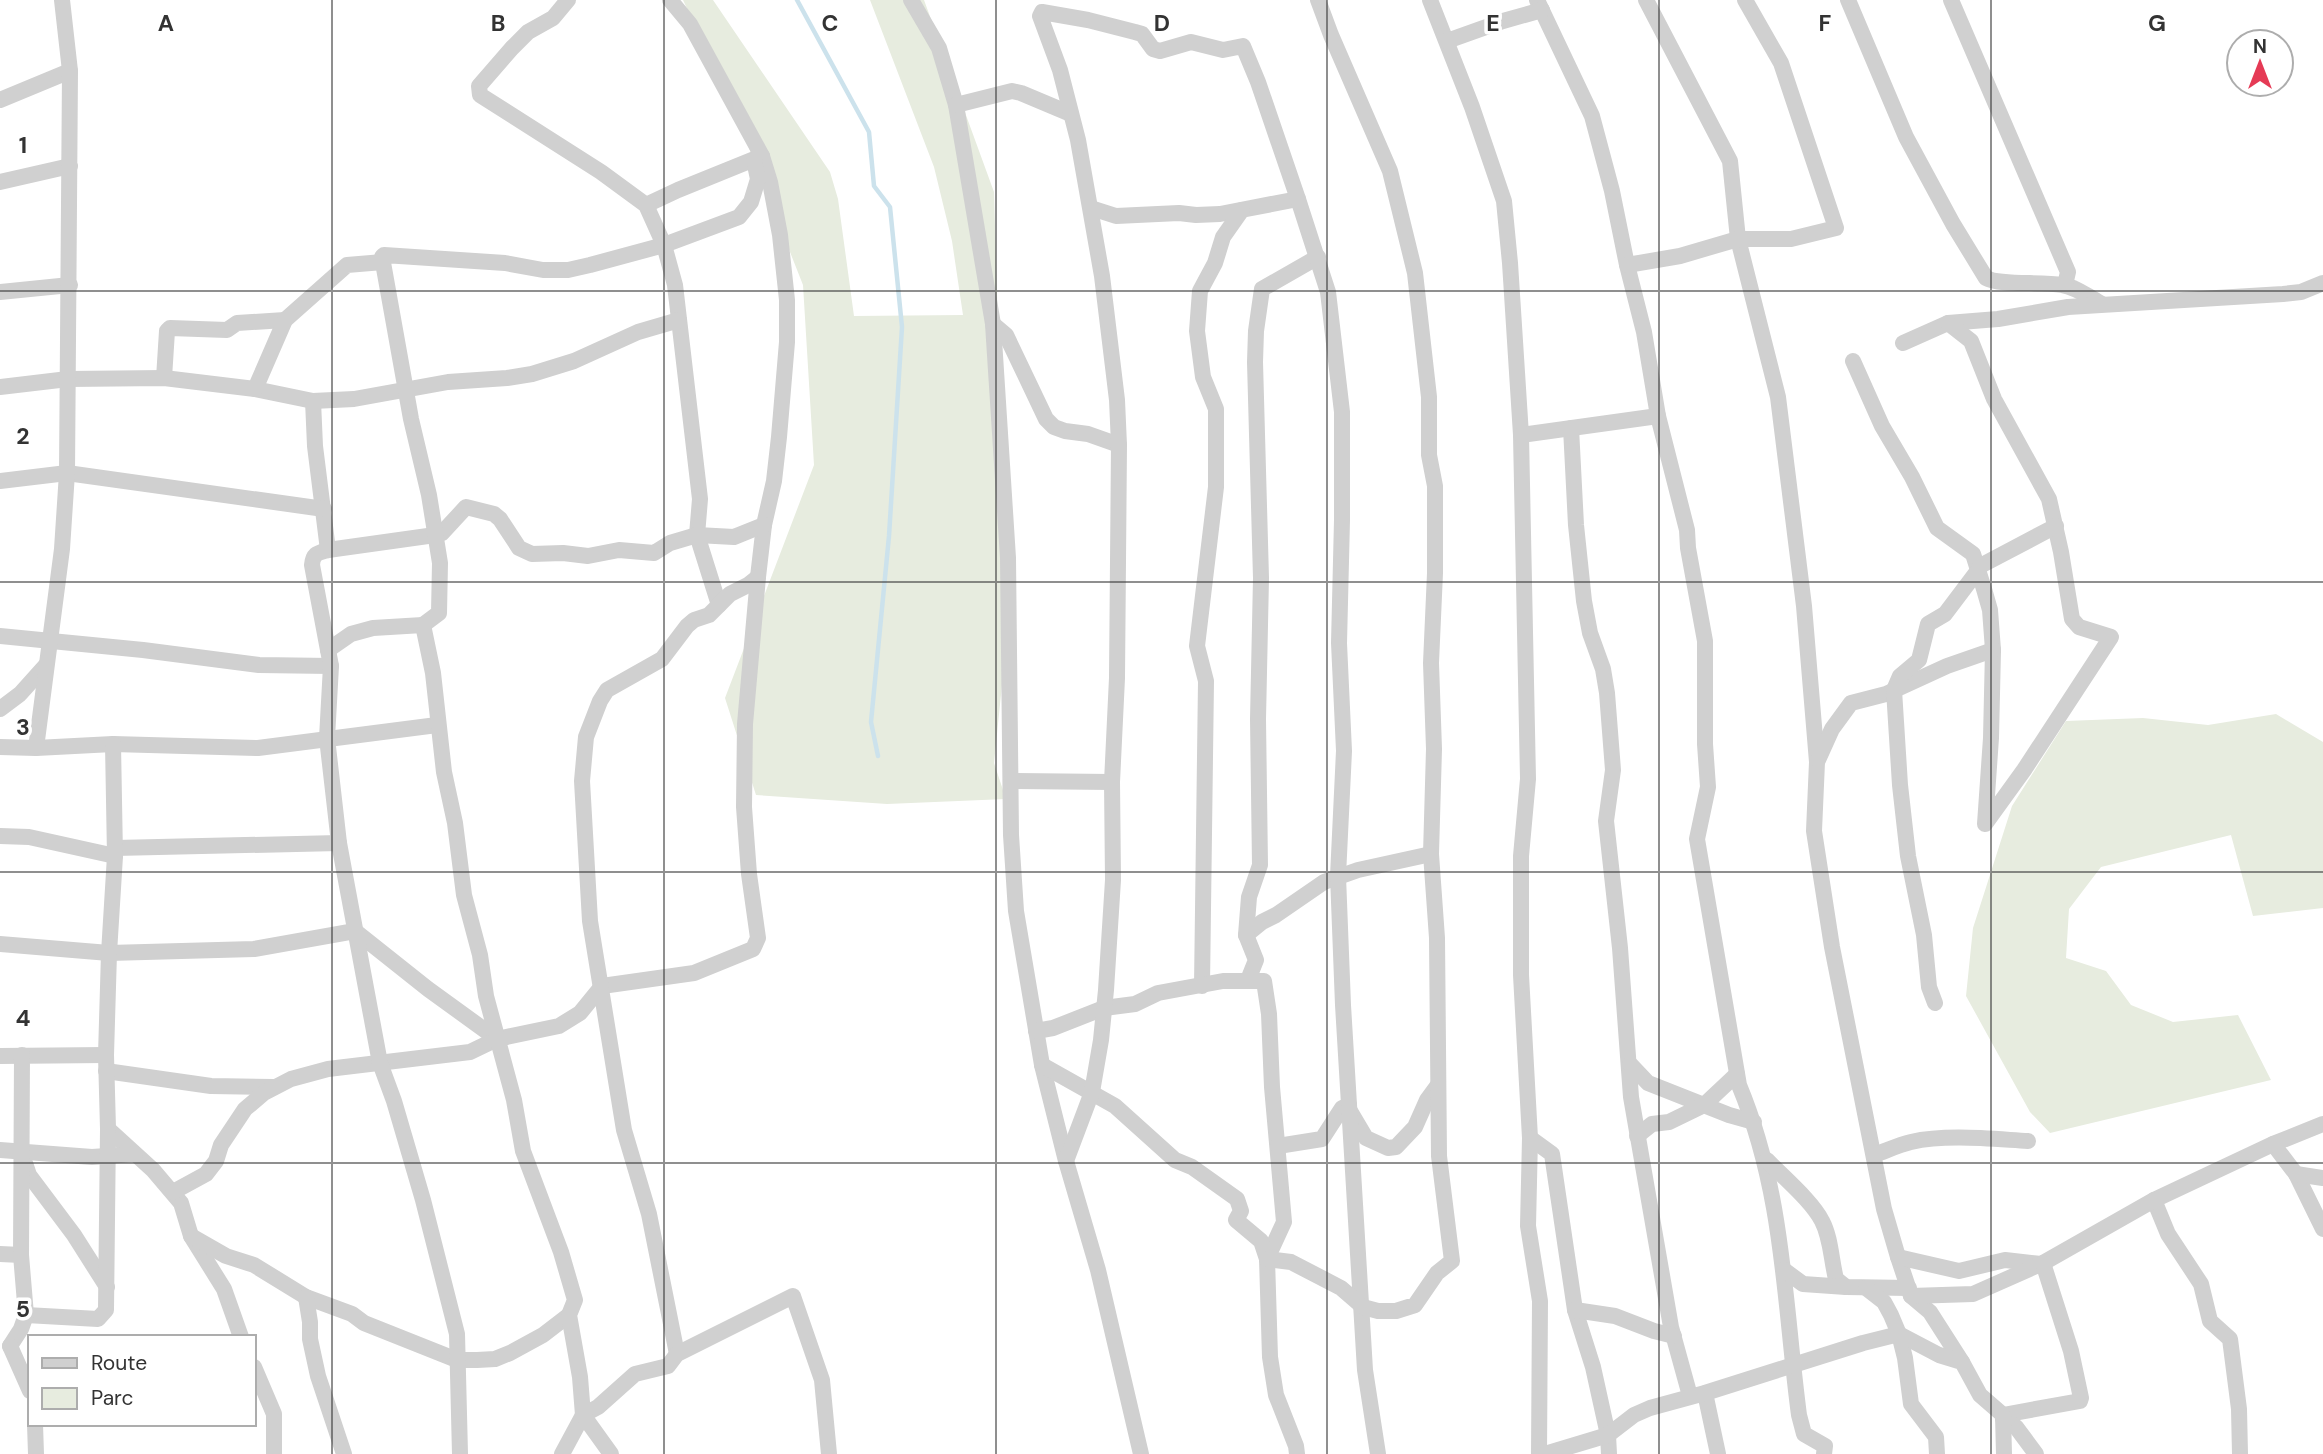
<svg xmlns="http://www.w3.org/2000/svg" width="2323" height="1454" font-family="'DM Sans',sans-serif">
	<rect width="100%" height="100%" fill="#fff"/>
	<g fill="#e7ecdf">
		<polygon points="683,0 713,0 830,172 838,199 854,316 963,315 952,241 934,167 870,0 924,0 994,192 1007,636 994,763 1006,799 887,804 756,795 725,698 814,465 803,285 727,92"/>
		<polygon points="2276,714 2323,742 2323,908 2253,916 2231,835 2101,867 2069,909 2066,958 2106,971 2131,1005 2173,1022 2238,1015 2271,1080 2050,1133 2030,1112 1966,996 1973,928 2012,806 2066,721 2143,718 2208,725"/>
	</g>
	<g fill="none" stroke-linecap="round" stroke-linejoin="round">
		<polyline stroke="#cce2ec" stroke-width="4.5" points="797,0 869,132 874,186 890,207 902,327 889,536 871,722 878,756"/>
		<g stroke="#d0d0d0" stroke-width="16">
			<polyline points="568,0 553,18 528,32 512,48 479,86 480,95 601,172 646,205 664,245 675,285 700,499 697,535 719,605"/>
			<polyline points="911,0 939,48 956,105 993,324 1008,558 1011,835 1016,911 1042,1065 1066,1161 1098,1270 1141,1454"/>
			<polyline points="1430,0 1472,107 1504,201 1510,263 1521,435 1528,779 1521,856 1521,975 1530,1138 1528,1226 1540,1301 1539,1454"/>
			<path d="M1537 0 1592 116 1612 191 1627 265 1644 332 1658 416 1687 530 1688 548 1705 641V744L1708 787 1697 839 1739 1085C1784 1193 1784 1301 1799 1415L1804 1434 1825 1446 1824 1454"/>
			<polyline points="1646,0 1730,161 1738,239 1778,397 1804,606 1817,762 1814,831 1832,947 1884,1209 1898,1257 1911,1296 1930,1312 1962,1362"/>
			<path d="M1848 0 1906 137 1953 224 1986 278C2000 286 2042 281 2062 285 2076 287 2089 297 2102 304"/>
			<polyline points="1951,0 2068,272 2065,285"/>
			<polyline points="1447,41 1503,21 1542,10"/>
			<polyline points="0,100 70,71"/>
			<polyline points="956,105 1012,91 1021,93 1071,114"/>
			<polyline points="0,182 70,166"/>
			<polyline points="646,205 678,190 762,156"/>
			<polyline points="1091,208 1116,216 1179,213 1196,215 1220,214 1298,199"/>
			<polyline points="1627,265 1680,256 1738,239 1791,239 1836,228 1781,63 1745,0"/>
			<polyline points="0,292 70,285"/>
			<polyline points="993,324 1006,335 1046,419 1054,427 1065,431 1088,434 1119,445"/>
			<polyline points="1903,343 1948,323 1998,319 2068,307 2283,294 2301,292 2323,283"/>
			<polyline points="1853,361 1882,426 1912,477 1937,528 1973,554 1984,589 1990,610 1993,650 1991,738 1985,824 2024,770 2111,637 2079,627 2072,619 2061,552 2049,499 1994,399 1971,341 1948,323"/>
			<polyline points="164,378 167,331 170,328 227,330 237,323 285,320"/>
			<polyline points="0,387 68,379 164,378 255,389 313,401 354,399 448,382 507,378 532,374 574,361 638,332 679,320"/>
			<polyline points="255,389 285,320 347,265 383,262"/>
			<polyline points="313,401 315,446 328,550"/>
			<polyline points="1571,428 1576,525 1584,601 1590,633 1603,669 1607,693 1613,770 1606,821 1620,948 1631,1097 1671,1327 1690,1396"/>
			<polyline points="1521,435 1658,416"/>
			<polyline points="0,481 67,473 324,509"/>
			<polyline points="0,636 143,650 259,665 331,666"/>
			<polyline points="328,650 351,634 373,628 423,625"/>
			<polyline points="0,709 20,694 46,665"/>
			<polyline points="0,747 36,748 113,744 258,748 437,725"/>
			<polyline points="36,748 62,549 67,473 70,71 62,0"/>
			<polyline points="1818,760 1832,729 1851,703 1886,694 1947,666 1993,650"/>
			<polyline points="1011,781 1112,782"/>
			<polyline points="0,836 29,837 115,856"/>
			<polyline points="115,848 339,843"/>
			<polyline points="1246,935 1262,922 1276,915 1324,882 1358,870 1431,854"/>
			<polyline points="0,944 109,953 254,949 355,931 428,989 497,1039"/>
			<polyline points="1248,980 1256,960 1246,935 1249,897 1260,865 1258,719 1261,578 1255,362 1256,331 1262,289 1318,257"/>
			<polyline points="1202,986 1206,681 1197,646 1216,487 1216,409 1203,377 1197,331 1200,291 1215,263 1223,237 1242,210"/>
			<polyline points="1935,1003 1929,987 1924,935 1908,856 1900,785 1894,690 1900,676 1919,660 1928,624 1945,614 1982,565 2056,526"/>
			<polyline points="1036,1031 1053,1028 1104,1008 1135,1004 1158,993 1223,981 1264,981 1269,1014 1272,1087 1284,1222 1267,1259"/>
			<polyline points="0,1056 106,1055"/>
			<polyline points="1630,1064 1648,1083 1729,1115 1754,1122"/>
			<polyline points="1042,1065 1115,1106 1175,1160 1192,1167 1237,1199 1241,1211 1236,1220 1261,1241 1267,1259 1270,1357 1276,1395 1296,1446 1297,1454"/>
			<polyline points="106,1071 211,1086 274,1087"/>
			<polyline points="1350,1111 1366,1138 1388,1148 1396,1147 1415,1127 1427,1100 1438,1085"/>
			<polyline points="108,1129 153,1170 181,1203 191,1236 224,1289 241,1337"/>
			<polyline points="1637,1136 1652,1124 1669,1122 1704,1105 1737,1074"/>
			<polyline points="1530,1138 1552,1154 1575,1310 1593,1367 1608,1435 1609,1454"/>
			<polyline points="2273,1144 2296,1174 2323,1229"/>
			<polyline points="1278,1146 1322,1139 1342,1108 1349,1105"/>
			<polyline points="0,1150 92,1157 135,1154"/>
			<path d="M1874 1155C1886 1151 1898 1145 1911 1142 1946 1134 1992 1139 2028 1141"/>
			<path d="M1767 1160C1783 1177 1812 1201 1822 1221 1831 1238 1831 1259 1836 1279L1846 1287 1909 1288"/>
			<polyline points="1066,1161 1092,1092 1101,1040 1106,990 1113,880 1112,782 1117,678 1119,445 1117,400 1102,276 1078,140 1060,70 1040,16 1042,12 1088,20 1135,32 1142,34 1153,49 1160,51 1191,42 1223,50 1243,46 1258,82 1298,199 1328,292 1342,412 1342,520 1339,643 1344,751 1338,876 1343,1005 1365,1370 1378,1454"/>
			<polyline points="25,1163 29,1175 74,1235 107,1287"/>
			<polyline points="2296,1174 2323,1178"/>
			<polyline points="173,1192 206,1174 216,1161 221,1145 245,1109 264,1093 291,1079 328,1069 470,1052 497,1039 559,1026 580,1013 602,986 694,973 753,949 758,938 749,874 744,807 745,724 758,577 764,525 774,481 779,437 787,342 787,300 780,235 770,182 762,156 690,24 670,0"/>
			<polyline points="2154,1200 2168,1234 2201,1284 2210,1321 2230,1339 2239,1409 2240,1454"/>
			<polyline points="191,1236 226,1256 254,1265 306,1297 352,1314 364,1323 457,1360 477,1360 495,1359 510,1353 543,1335 569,1315"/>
			<polyline points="0,1254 21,1255"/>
			<polyline points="1898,1257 1959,1271 2005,1260 2041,1264"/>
			<polyline points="1267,1259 1291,1262 1341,1288 1363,1307 1378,1311 1396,1311 1415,1305 1437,1273 1452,1261 1439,1156 1437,938 1431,854 1434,749 1431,663 1435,573 1435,486 1429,455 1429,397 1415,273 1390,171 1331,35 1318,0"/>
			<polyline points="1784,1270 1803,1284 1846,1287"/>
			<polyline points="1866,1288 1884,1302 1891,1315 1899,1334 1905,1358 1911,1404 1936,1437 1937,1454"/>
			<polyline points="1911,1296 1973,1294 2043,1263 2154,1200 2273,1144 2323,1124"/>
			<polyline points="306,1297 310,1322 310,1339 318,1376 344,1454"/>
			<polyline points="1575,1310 1615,1316 1654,1331 1674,1336"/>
			<polyline points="26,1315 98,1319 106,1310 108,1129 106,1055 109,953 115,856 113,744"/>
			<polyline points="10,1346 21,1329 26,1315 21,1255 22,1055"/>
			<polyline points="10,1346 30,1391"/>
			<polyline points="677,1354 649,1214 624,1130 590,921 582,781 586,737 600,701 607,690 662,659 687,626 694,620 709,615 730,594 748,585 758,577"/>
			<polyline points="254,1367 274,1414 274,1454"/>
			<polyline points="1705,1393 1718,1454"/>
			<polyline points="2003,1415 2080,1401 2081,1398 2071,1351 2043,1263"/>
			<polyline points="2003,1419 2016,1427 2036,1454"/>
			<polyline points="35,1424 36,1454"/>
			<path d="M460 1454 457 1334 423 1200 394 1101 380 1063 339 843 327 738 331 666 312 565C313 553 318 553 328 550L435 535 442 533 466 507 494 514 500 519 519 548 532 554 563 553 588 556 619 550 654 553 670 543 697 535 734 537 764 525"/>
			<polyline points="562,1454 583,1415 598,1407 635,1374 668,1366 677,1354 793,1296 822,1380 829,1454"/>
			<polyline points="611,1454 583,1415 580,1377 569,1315 575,1300 561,1252 523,1151 514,1100 486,996 480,955 464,895 455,823 444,772 433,673 423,625 439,613 440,563 429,495 411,419 382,257 384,255 505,263 543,270 568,270 590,265 664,245 739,217 751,202 758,179 754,160"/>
			<polyline points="1545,1454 1608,1435 1634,1415 1650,1408 1705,1393 1863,1343 1899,1334 1939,1355 1962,1362 1980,1395 2003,1415 2004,1454"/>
		</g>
	</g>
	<path fill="none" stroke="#333" stroke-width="2" stroke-opacity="0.55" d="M332 0V1454M664 0V1454M996 0V1454M1327 0V1454M1659 0V1454M1991 0V1454M0 291H2323M0 582H2323M0 872H2323M0 1163H2323"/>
	<g font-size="23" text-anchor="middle" font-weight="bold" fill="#333" stroke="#fff" stroke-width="7" stroke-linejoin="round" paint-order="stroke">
		<text x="166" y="31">A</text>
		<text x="498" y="31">B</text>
		<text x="830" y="31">C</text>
		<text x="1162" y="31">D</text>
		<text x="1493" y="31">E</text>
		<text x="1825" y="31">F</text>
		<text x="2157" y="31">G</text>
		<text x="23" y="153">1</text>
		<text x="23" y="444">2</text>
		<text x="23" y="735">3</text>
		<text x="23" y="1026">4</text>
		<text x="23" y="1317">5</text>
	</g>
	<rect x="28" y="1335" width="228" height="91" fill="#ffffff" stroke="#adadad" stroke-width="2"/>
	<rect x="42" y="1358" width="35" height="10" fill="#d0d0d0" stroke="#adadad" stroke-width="2"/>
	<text x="91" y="1370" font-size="21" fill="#333333">Route</text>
	<rect x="42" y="1388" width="35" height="21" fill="#e7ecdf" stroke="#adadad" stroke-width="2"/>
	<text x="91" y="1405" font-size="21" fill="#333333">Parc</text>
	<g transform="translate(2260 63)"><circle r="33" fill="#ffffff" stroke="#adadad" stroke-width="2"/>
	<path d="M0-5L12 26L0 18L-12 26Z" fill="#e53a55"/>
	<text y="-10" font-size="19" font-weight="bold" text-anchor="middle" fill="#333333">N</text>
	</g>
</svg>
